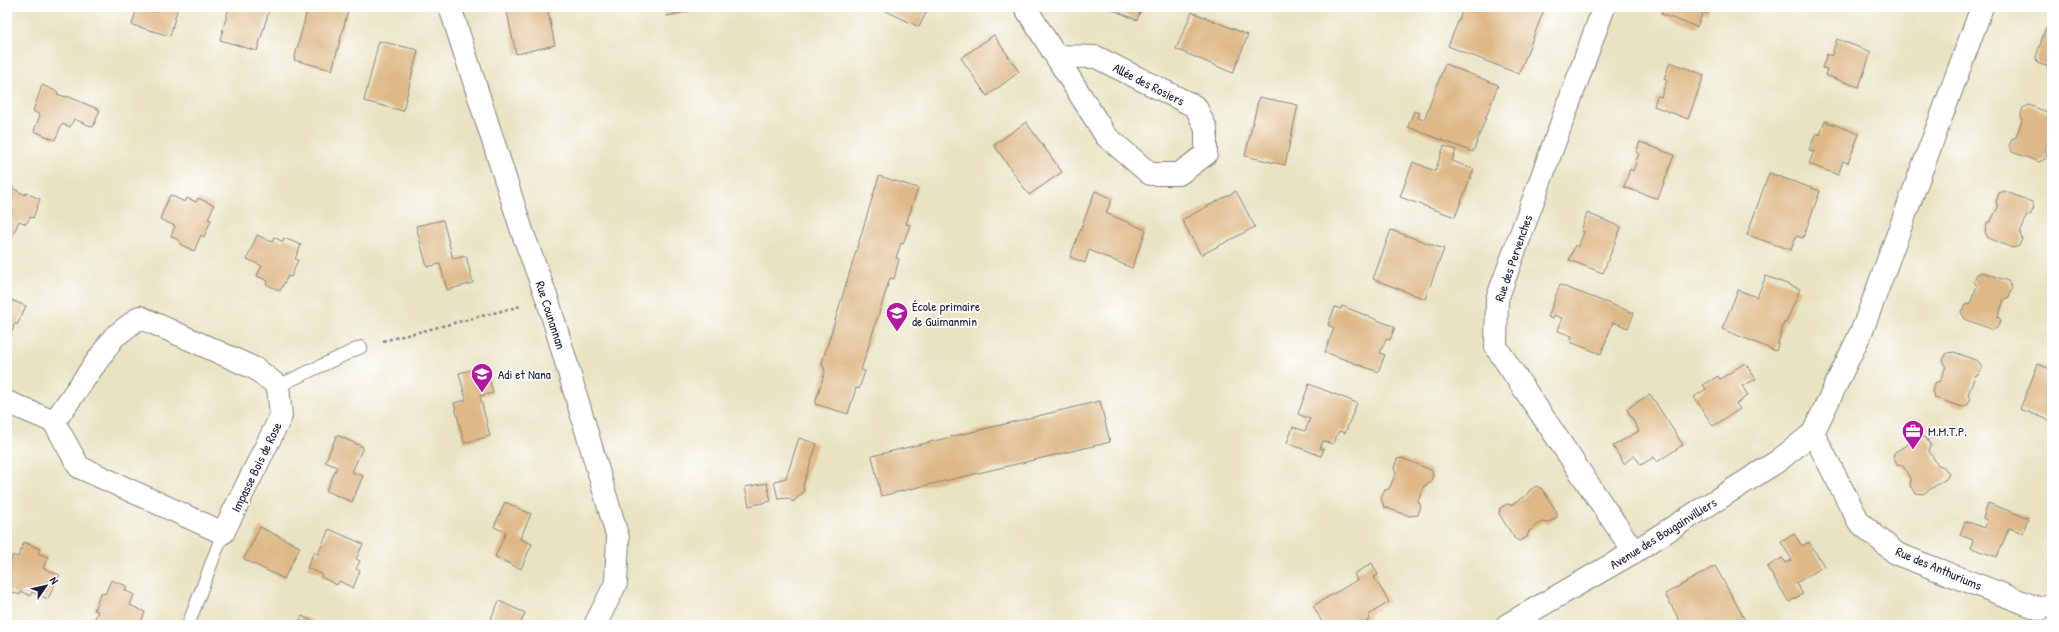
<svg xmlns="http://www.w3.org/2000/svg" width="2059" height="632" font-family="'Patrick Hand',sans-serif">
	<rect width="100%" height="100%" fill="#fff"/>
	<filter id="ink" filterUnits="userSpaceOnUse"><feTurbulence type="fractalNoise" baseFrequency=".025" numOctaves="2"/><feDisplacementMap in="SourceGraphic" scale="8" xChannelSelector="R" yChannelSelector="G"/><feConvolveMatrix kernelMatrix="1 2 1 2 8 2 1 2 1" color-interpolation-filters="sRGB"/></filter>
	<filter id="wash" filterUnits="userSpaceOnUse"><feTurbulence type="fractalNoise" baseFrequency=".012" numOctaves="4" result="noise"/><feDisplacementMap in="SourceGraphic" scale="16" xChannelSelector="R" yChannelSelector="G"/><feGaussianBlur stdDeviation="0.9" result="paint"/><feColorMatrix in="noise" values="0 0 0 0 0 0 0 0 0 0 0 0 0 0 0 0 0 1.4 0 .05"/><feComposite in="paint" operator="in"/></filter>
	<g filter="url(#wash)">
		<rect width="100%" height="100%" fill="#e9e3c2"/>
		<g id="blocks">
			<g fill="#deb886">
				<polygon points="137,7 178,7 170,36 132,25"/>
				<polygon points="229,7 270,7 257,51 220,40"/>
				<polygon points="308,7 334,7 348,11 332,70 294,60"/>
				<polygon points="506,7 547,7 555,45 516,54"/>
				<polygon points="627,7 652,7 652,8 628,13"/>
				<polygon points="665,7 702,7 703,8 667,16"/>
				<polygon points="878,7 929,7 919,27"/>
				<polygon points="1106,7 1142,7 1137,20"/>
				<polygon points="1464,7 1545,7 1519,74 1448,46"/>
				<polygon points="1663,7 1710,7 1707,14 1703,12 1697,27 1661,14"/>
				<polygon points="1192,12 1248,35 1233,73 1176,49"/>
				<polygon points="2049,27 2052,28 2052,69 2050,66 2046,66 2037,63 2036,57 2045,30"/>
				<polygon points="994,35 1019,72 987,96 961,58"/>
				<polygon points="1837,39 1871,52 1859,87 1825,75 1827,69 1822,68 1827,54 1831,56"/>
				<polygon points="379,41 418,50 403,111 364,101"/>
				<polygon points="1670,62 1704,75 1688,119 1654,106 1657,96 1661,97 1667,80 1664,79"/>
				<polygon points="1445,64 1498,85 1473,152 1408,127 1414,111 1420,113 1418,118 1424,120"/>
				<polygon points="42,85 58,92 57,94 66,97 67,96 100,110 93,127 74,119 70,127 62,124 55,140 34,131 40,115 33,111"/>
				<polygon points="1259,97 1298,105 1285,165 1245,156"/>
				<polygon points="2029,105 2052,114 2052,131 2045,149 2047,153 2045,159 2039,162 2012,152 2009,146 2012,139 2016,137 2022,120 2021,115 2023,108"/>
				<polygon points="1825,121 1859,134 1848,163 1843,161 1838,175 1809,164 1814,151 1809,150 1816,133 1820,135"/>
				<polygon points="1026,122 1062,172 1029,195 994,145"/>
				<polygon points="1640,142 1674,155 1658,199 1624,187 1630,169 1633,171 1639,153 1636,152"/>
				<polygon points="1444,146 1456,150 1452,161 1474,169 1455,217 1400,197 1413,162 1435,171"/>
				<polygon points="1769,173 1820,191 1803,238 1796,236 1791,250 1747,235"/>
				<polygon points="879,176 918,188 906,224 910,225 903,244 901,243 896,258 899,259 894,279 890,278 861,370 865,371 859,389 856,388 848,414 815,404 825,371 822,363"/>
				<polygon points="7,185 25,195 26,193 40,199 33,218 30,217 26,224 19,221 12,237 7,235"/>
				<polygon points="1095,191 1112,199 1106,213 1146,230 1132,268 1089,250 1085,263 1070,257"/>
				<polygon points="1236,191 1255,227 1201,255 1182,220"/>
				<polygon points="2004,191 2032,202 2034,207 2031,214 2026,217 2020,233 2022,239 2019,246 2013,248 1988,238 1985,232 1987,223 1991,221 1998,207 1996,202 1999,193"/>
				<polygon points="170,195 185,202 187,198 196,202 198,198 214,205 208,219 211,220 204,237 201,235 194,251 180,244 180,241 171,236 175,226 160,219"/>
				<polygon points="1587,213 1621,227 1603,273 1569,260 1575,245 1578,247 1584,232 1581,231"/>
				<polygon points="443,220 453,259 466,256 473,283 447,290 440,264 427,267 416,226"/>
				<polygon points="1391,230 1444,249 1425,299 1373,279"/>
				<polygon points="257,235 272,242 274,237 283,242 284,238 301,245 295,259 298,260 291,277 288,276 280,291 266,284 268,281 257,276 262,266 247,259"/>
				<polygon points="1982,272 2008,281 2012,288 2009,297 2004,299 1998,317 2001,320 1997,328 1993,330 1965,319 1961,312 1965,305 1970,303 1977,286 1974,282 1977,274"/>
				<polygon points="1766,276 1800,289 1786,323 1784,322 1776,351 1722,329 1738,290 1757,297"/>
				<polygon points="1560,285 1634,313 1628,328 1613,322 1601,354 1570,342 1572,336 1558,331 1562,318 1554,315 1553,319 1548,317"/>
				<polygon points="11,300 26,306 17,325 15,323 12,331 7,329 7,301 10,302"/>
				<polygon points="1342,306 1395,327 1390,340 1386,339 1380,353 1385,355 1378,372 1325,352 1334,328 1328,325 1335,307 1341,309"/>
				<polygon points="1954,352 1978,361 1982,368 1979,374 1975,376 1968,395 1971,398 1968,405 1962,407 1935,398 1932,391 1935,383 1940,381 1946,366 1943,360 1947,353"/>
				<polygon points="1745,363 1756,379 1742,386 1748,395 1736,404 1740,409 1713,426 1694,397 1706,389 1703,385 1718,376 1720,379"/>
				<polygon points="2038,364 2052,370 2052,421 2020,409"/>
				<polygon points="486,366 493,393 480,396 490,436 464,443 454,403 466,400 459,373"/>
				<polygon points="1309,384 1357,403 1345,433 1339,431 1333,444 1323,441 1320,448 1324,449 1321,456 1287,443 1293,427 1305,431 1310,419 1298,414"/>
				<polygon points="1650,394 1683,445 1657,462 1654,457 1641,465 1634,455 1624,464 1613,446 1639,431 1627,409"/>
				<polygon points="1100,401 1110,442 881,496 872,456"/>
				<polygon points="337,435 363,447 352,472 363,476 352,502 326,491 337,467 325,462"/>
				<polygon points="1920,436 1926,438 1931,446 1929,451 1938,465 1944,467 1949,474 1946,479 1923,494 1916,493 1910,486 1911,480 1903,466 1897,465 1893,457 1894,453"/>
				<polygon points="799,438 817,444 803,485 804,492 793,502 788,498 778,499 774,481 786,478"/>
				<polygon points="1402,458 1431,470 1433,475 1430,483 1424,486 1418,501 1421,506 1418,515 1410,516 1384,507 1381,498 1385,490 1389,489 1396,473 1394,468 1397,459"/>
				<polygon points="767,483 771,501 749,506 745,487"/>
				<polygon points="1536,486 1542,489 1557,512 1557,517 1548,523 1542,522 1529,531 1527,537 1520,541 1515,539 1499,514 1500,508 1507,504 1511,505 1527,495 1529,491"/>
				<polygon points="505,502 531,514 520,539 532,544 521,569 495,557 506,532 494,527"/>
				<polygon points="1988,503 2028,518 2023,533 2009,528 1997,557 1971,548 1973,540 1960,535 1965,521 1985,528 1987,520 1983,518"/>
				<polygon points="260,527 300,547 284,579 244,559"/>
				<polygon points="329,529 363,544 356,559 360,561 356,569 360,571 353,588 339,581 337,585 321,577 322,574 307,568 314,552 318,554"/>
				<polygon points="1794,534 1802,546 1809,542 1824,566 1796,583 1803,594 1789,602 1767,567 1782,558 1785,563 1792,560 1781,542"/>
				<polygon points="24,542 40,549 38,553 48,557 43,568 59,575 48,599 32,592 30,596 21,591 20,595 7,590 7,581 10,574 7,572 7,570 13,555 18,557"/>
				<polygon points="1372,563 1378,575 1374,577 1389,602 1370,614 1368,621 1361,625 1324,625 1313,606 1357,580 1354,574"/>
				<polygon points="1715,566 1748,625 1682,625 1665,594"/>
				<polygon points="111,580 127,586 125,590 134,595 130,605 145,612 140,625 92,625 98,611 94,610 101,593 105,594"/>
				<polygon points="499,601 525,613 520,625 488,625"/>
				<polygon points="302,616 321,625 298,625"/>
			</g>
		</g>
	</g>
	<g filter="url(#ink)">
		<use href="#blocks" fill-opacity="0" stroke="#86827e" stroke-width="1"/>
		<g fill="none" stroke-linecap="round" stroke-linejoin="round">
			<g stroke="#86827e" stroke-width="14">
				<g id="service">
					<polyline points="278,386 361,347"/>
					<polyline points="188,625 223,533"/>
				</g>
			</g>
			<g stroke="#86827e" stroke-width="24">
				<g id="minor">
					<polyline points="450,7 523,234 548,301 618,538 616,583 595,625"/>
					<polyline points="1025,7 1106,136 1150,174 1179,174 1206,154 1206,129 1196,107 1096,57 1056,56"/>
					<polyline points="1604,7 1497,299 1496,347 1634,552"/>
					<polyline points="7,402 54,422 79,467 223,533 281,416 278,386 256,369 140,317 114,337 54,422"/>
					<polyline points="1813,433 1859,522 1897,554 2040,609 2052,604"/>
					<polyline points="1507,625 1634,552 1778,461 1813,433 1863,328 1982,7"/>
				</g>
			</g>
			<polyline stroke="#86827e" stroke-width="2.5" stroke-dasharray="3 3" stroke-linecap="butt" points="383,341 521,306"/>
			<use href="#service" stroke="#fff" stroke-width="12"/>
			<use href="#minor" stroke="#fff" stroke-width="22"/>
		</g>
	</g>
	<defs>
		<g id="school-pin" transform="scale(1.15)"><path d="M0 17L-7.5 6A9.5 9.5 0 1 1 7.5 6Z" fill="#b5179e" stroke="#fff"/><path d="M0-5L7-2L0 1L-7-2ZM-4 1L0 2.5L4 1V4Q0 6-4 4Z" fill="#fff"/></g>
		<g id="office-pin" transform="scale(1.15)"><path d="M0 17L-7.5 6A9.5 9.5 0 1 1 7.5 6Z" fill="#b5179e" stroke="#fff"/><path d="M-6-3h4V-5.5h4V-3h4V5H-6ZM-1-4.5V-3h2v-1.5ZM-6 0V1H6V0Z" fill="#fff"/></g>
	</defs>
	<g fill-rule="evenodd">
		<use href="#school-pin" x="897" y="313"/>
		<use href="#school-pin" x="482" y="374"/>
		<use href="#office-pin" x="1913" y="431"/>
	</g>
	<g text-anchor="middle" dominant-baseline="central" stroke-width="3.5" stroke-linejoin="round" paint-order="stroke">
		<g font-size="13" fill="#22223b" stroke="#fff">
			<text transform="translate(1149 84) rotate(27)">Allée des Rosiers</text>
			<text transform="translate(1513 258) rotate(-71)">Rue des Pervenches</text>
			<text transform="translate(551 315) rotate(72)">Rue Counannan</text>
			<text transform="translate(256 467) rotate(-64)">Impasse Bois de Rose</text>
			<text transform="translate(1663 533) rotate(-32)">Avenue des Bougainvilliers</text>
			<text transform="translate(1939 568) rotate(23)">Rue des Anthuriums</text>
		</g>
		<g font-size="13" fill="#22223b" stroke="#fff" text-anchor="start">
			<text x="912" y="306">École primaire<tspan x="912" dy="15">de Guimanmin</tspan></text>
			<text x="498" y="374">Adi et Nana</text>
			<text x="1928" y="431">M.M.T.P.</text>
		</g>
	</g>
	<rect width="2059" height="632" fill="none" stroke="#fff" stroke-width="24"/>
	<g transform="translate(46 586) rotate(56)" stroke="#ffffff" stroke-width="3" paint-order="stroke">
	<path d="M0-3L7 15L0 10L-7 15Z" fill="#22223b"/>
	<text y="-6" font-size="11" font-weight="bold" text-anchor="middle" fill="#22223b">N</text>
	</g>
</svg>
